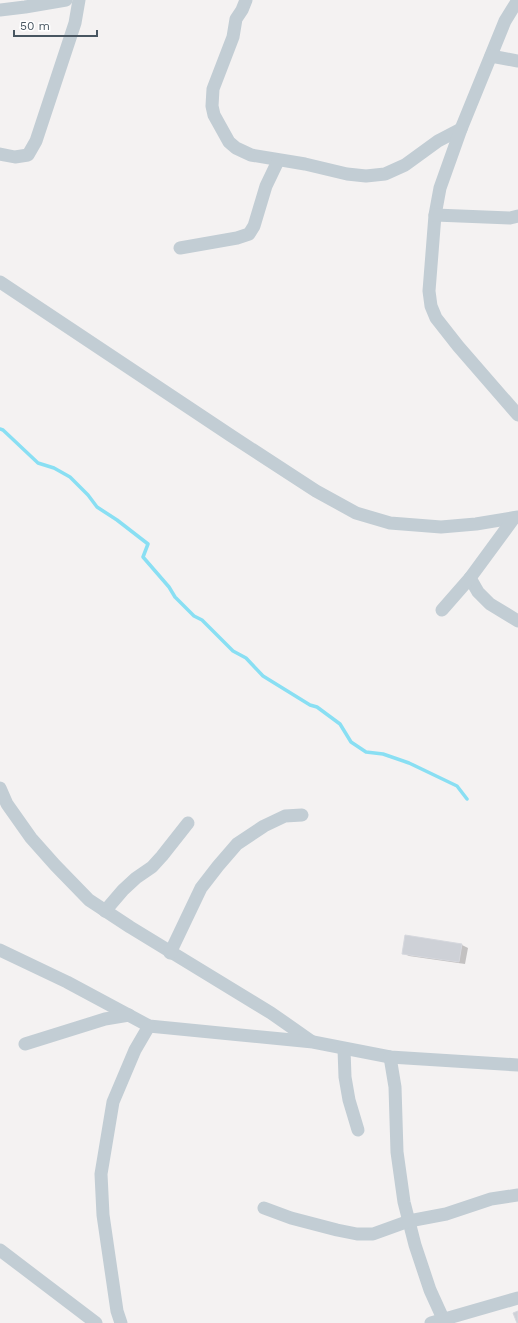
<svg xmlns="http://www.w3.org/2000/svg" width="518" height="1323" font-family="'Work Sans',sans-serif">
	<rect width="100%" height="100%" fill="#f4f2f2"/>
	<polygon fill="#0003" points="462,945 468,948 465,964 409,956 403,953"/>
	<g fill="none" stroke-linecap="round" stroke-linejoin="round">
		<polyline stroke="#89dff3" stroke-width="3.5" points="0,429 3,430 38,463 54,468 70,477 88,495 97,507 117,520 148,544 143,557 169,587 175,597 194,616 202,620 233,651 246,658 263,676 310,705 317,707 340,724 351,742 366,752 383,754 409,763 457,786 467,799"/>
	</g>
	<g fill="#ced1d7" stroke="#d6d8de">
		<polygon points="405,935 462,944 459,962 402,954"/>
		<polygon points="518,1311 518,1323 517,1323 513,1313"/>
	</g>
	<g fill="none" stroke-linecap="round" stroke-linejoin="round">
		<g stroke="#c2cdd4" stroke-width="13">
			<polyline points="246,0 242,10 236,19 233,37 213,89 212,106 214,115 229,142 236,148 251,155 305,164 347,174 366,176 385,174 405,165 438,141 461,129"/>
			<polyline points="518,0 505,21 461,129 440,188 435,215 429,291 431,306 436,318 458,346 518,415"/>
			<polyline points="0,10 25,7 66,0"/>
			<polyline points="491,56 518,61"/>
			<polyline points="0,154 15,157 28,155 36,141 75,23 79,0"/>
			<polyline points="435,215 510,218 518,216"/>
			<polyline points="180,248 237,238 249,234 254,226 266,186 278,161"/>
			<polyline points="0,282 230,435 316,491 356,513 390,523 441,527 476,524 518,517"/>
			<polyline points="470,578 478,592 490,604 518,621"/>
			<polyline points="442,610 470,578 514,518"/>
			<polyline points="0,788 7,804 31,838 55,865 89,900 130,927 271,1013 311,1041"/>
			<polyline points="105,911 123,890 136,878 152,867 162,856 188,823"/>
			<polyline points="0,950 67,982 149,1026 313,1042 390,1057 518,1065"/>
			<polyline points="170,953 201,888 218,866 237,844 264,826 285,816 302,815"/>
			<polyline points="25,1044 105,1019 129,1015"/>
			<polyline points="344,1049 345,1077 349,1100 358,1130"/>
			<polyline points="390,1057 395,1087 397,1152 404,1202 415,1245 430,1290 445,1323"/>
			<polyline points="264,1208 291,1218 337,1230 357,1234 373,1234 409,1221 446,1214 491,1199 518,1195"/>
			<polyline points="0,1250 96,1323"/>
			<polyline points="121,1323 117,1311 103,1215 101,1174 113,1102 135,1050 149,1026"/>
			<polyline points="431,1323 518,1298"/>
		</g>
	</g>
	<path d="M14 30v6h83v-6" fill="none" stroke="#485661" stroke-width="2"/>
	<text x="20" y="30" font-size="12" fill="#485661" stroke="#ffffff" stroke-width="3" paint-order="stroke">50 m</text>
</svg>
